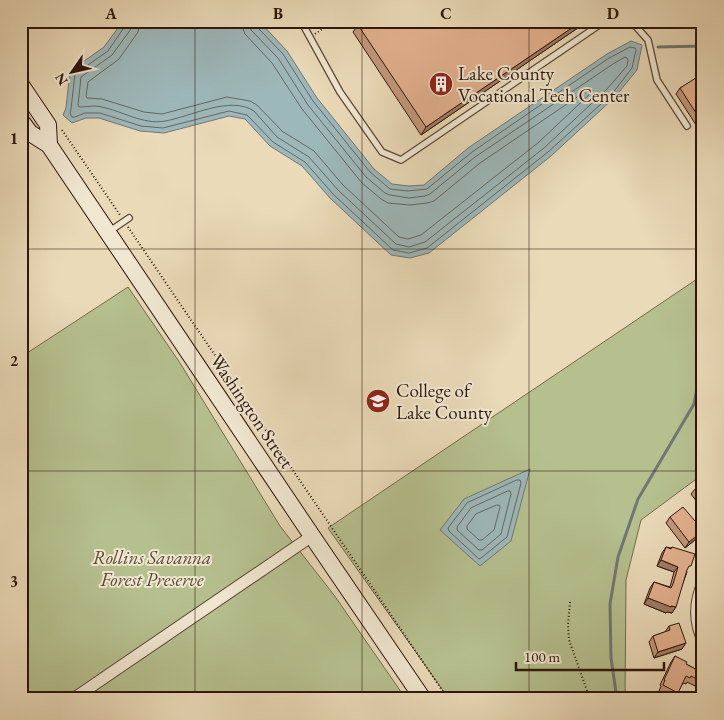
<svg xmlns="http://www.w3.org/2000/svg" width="724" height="720" font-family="'EB Garamond',serif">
	<rect width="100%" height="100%" fill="#eadab8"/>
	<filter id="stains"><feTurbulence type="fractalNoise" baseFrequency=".004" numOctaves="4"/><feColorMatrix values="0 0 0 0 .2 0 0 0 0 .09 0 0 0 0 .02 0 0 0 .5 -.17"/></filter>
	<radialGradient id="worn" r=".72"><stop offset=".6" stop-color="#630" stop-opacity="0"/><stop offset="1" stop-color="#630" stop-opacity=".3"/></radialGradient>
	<g fill="#b6c08f" stroke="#726b4d">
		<polygon points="703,275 703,474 641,520 626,580 625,699 449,699 328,528"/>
		<polygon points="128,287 180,363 280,526 334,595 406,699 21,699 21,357"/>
	</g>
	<g fill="#9db8ba" stroke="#707774">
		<polygon points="123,21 259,21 287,51 317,98 374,169 392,184 409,186 424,185 468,148 607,54 631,41 642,45 637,70 615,97 551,156 429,253 410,258 391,255 330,198 302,166 270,146 245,119 229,116 164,133 140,131 99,118 86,118 72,123 63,115 66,108 70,71 104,47"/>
		<polygon points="530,469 511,541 480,566 440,530 464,499"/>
	</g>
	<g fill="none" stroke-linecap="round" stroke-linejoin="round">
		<g stroke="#656762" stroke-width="1">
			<polyline points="126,21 125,26 108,51 75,74 71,109 70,113 72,117 75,117 85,113 100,113 141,126 163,128 229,111 247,115 273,142 305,162 333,194 393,250 409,253 427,248 548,152 612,94 632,68 636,50 635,48 630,47 609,58 472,152 427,189 408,191 390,189 370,172 313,101 283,54 257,27 255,21"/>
			<path d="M133 21 131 29 112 55 81 77 78 105 79 107C86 107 94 105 102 107 122 111 143 125 165 121 190 117 230 95 254 111L277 137 309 157 338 190 396 244 409 247 425 242 544 148 607 89 627 66 628 60 627 58 625 57 613 64 475 157 430 194 425 196 409 198 390 195 385 193 366 177 308 105 278 58 251 30 249 21"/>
			<polyline points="140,21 138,32 119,59 88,82 86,96 87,98 102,99 144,112 162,114 227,97 250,101 257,105 282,131 314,151 343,185 399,237 408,239 421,235 539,142 593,91 592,89 589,89 480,163 434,201 427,203 410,205 388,203 381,199 362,183 302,109 272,63 245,34 243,29 242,21"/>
			<polygon points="517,480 520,480 521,483 507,537 481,558 479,559 449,531 448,528 467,503"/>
			<polygon points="508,491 510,491 511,494 501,534 482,550 479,550 457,530 457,527 471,508"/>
			<polygon points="497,505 499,505 500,507 494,530 482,540 479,540 467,529 467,526 476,514"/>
		</g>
		<g stroke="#707774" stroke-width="3">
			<polyline points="658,47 703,46"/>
			<polyline points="21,150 25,147"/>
			<polyline points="617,699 611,658 610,604 618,557 638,499 694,404 703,357"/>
		</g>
		<g stroke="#5c4736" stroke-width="8">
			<g id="service">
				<polyline points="301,21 340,92 382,152 401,160 605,21"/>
				<polyline points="631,21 648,40 657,80 687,126"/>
				<polyline points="110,231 129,218"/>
			</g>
		</g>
		<g stroke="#5c4736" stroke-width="13">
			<g id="minor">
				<path d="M703 583C695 602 694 621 703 640"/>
				<polyline points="73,699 312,536"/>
			</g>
		</g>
		<g stroke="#2d160b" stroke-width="18">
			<g id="secondary">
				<polyline points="21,85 48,125 49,145"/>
				<polyline points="21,121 30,133 49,145 312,536 423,699"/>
			</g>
		</g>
		<g stroke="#2d160b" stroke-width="2" stroke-dasharray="1 2.5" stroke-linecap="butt">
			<polyline points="315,34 334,21"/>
			<polyline points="21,52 27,75"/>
			<polyline points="62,130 120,215"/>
			<polyline points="128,227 448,699"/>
			<polyline points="570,602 568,625 569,640 590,699"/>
		</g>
		<use href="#service" stroke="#f1e7d1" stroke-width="5.5"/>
		<use href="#minor" stroke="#f1e7d1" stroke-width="11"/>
		<use href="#secondary" stroke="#f1e7d1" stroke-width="16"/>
	</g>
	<g fill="#c3987b" stroke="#2d160b">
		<polygon points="363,21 588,21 421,135 353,32 358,25"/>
		<polygon points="703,75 703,129 700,131 676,94 680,88"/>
		<polygon points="703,482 703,505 699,501 697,502 691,494 696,488"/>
		<polygon points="670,517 695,521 703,531 699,534 695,540 685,548 666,523"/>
		<polygon points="666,547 671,548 672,547 687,572 672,613 667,612 666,613 644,604 650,588 654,582 670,587 674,572 657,566 662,553"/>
		<polygon points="669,626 682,649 654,658 649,642 653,636 665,632"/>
		<polygon points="675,656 686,664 703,673 703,690 687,682 686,684 683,683 674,699 659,691 661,686 660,685 671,662"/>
	</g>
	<g fill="#9f7c64" stroke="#2d160b">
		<polygon points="582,21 588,21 421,135 426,127"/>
		<polygon points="703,529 703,531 699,534 695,540 685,548 689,542"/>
		<polygon points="661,560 678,567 674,572 657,566"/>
		<polygon points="648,598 671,606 676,607 672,613 667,612 666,613 644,604"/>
		<polygon points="686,643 682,649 654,658 658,652"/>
	</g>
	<g fill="#e3b18f" stroke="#2d160b">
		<polygon points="363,21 582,21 426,127 358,25"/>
		<polygon points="702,74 703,75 703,124 680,88"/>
		<polygon points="703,482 703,495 702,496 696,488"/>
		<polygon points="683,507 695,521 698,518 700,520 703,517 703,529 698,533 699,534 689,542 670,517"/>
		<polygon points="666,547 671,549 672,547 695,554 691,566 689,566 687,570 676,607 671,606 671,607 648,598 654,582 671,588 673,584 678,567 661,560"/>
		<polygon points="679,623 686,643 658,652 653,636 670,630 669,626"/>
		<polygon points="675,656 687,662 686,664 703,673 703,682 691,676 690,678 686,676 678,693 663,685 665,680 664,680"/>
	</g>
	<path fill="none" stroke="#2d160b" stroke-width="1" stroke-opacity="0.55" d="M195 21V699M362 21V699M529 21V699M21 249H703M21 471H703"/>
	<defs>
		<g id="building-disc" transform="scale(1.25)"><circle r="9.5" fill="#8f2418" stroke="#f1e7d1"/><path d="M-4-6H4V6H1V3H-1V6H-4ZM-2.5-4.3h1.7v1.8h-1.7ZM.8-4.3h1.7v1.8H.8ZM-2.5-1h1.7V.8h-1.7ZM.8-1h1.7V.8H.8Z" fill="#fff"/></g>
		<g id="university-disc" transform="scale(1.25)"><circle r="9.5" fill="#8f2418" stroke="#f1e7d1"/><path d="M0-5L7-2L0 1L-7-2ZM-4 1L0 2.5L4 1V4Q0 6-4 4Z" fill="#fff"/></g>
	</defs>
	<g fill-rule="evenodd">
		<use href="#building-disc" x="441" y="84"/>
		<use href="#university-disc" x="378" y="401"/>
	</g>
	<g text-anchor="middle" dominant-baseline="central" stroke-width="4" stroke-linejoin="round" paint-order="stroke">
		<g font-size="19" fill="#2d160b" stroke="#f1e7d1" text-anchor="start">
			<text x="458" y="73">Lake County<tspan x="458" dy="22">Vocational Tech Center</tspan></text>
			<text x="396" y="390">College of<tspan x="396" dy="22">Lake County</tspan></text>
		</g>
		<g font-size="19" fill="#2d160b" stroke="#f1e7d1">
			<text transform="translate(252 411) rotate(56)">Washington Street</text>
		</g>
		<g font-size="19" font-style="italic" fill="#564933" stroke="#f1e7d1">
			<text x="152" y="557">Rollins Savanna<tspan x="152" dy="22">Forest Preserve</tspan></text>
		</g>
	</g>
	<rect width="724" height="720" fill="none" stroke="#eadab8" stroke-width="55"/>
	<g transform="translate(72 72) rotate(236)" stroke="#f1e7d1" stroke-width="4" paint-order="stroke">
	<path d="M0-4L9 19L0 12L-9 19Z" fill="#2d160b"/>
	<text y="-8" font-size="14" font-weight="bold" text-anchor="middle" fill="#2d160b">N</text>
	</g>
	<path d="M516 662v8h148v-8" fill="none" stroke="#2d160b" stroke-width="2.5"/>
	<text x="524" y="662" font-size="15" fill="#2d160b" stroke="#f1e7d1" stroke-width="4" paint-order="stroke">100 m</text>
	<rect x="28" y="28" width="668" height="664" fill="none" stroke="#2d160b" stroke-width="2"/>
	<g font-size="16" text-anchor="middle" font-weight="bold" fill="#2d160b">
		<text x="111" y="19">A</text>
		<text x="278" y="19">B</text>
		<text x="446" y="19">C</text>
		<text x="613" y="19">D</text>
		<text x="14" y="144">1</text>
		<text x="14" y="366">2</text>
		<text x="14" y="587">3</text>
	</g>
	<rect width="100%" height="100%" filter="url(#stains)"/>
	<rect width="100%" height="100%" fill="url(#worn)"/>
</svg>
